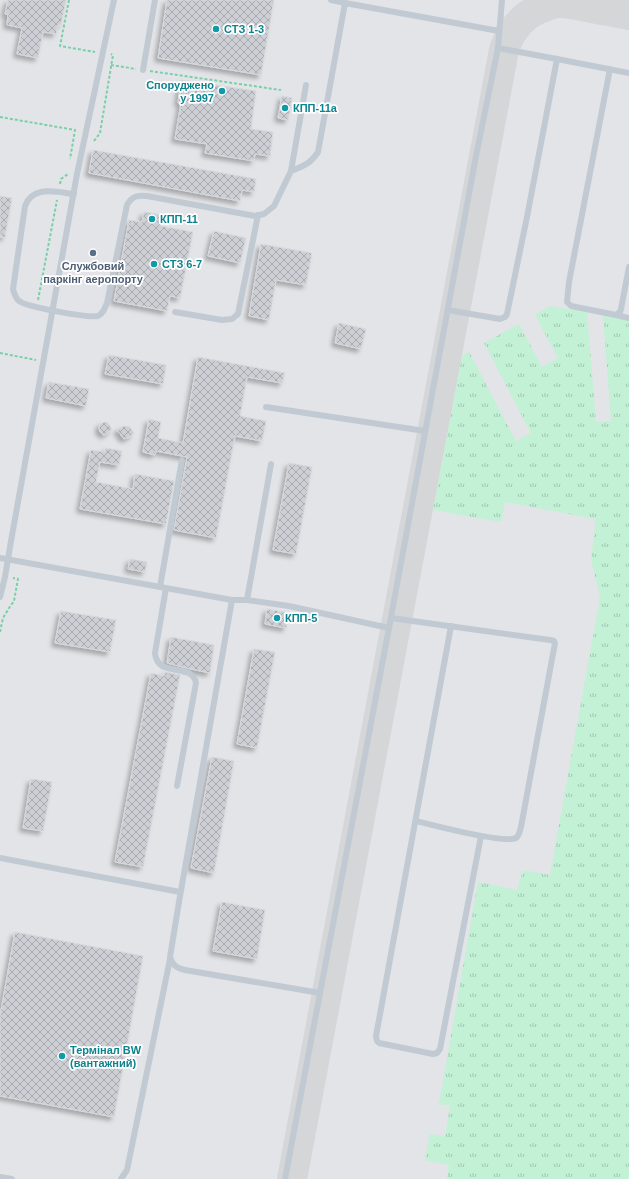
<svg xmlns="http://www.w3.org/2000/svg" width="629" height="1179" font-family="Helvetica,sans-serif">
	<defs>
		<pattern id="grass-tufts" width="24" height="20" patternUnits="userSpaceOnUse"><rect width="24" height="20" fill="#c3f1d5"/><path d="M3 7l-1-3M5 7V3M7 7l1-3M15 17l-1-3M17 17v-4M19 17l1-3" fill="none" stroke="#a0c6b0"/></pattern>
		<pattern id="building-cross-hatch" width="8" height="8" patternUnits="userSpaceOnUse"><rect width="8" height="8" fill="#cdcfd5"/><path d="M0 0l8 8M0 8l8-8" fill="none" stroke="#a8abb0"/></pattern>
		<filter id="shadow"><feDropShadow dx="-3.5" dy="3.5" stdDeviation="2" flood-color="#0004"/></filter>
	</defs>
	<rect width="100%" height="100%" fill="#f5f3f3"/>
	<rect fill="#e2e4e7" x="0" y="0" width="629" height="1179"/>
	<polygon fill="url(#grass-tufts)" points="550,306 587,312 596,422 611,421 603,315 629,320 629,1179 447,1179 449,1165 425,1160 430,1134 445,1136 450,1106 439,1104 478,882 517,890 523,870 550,875 600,597 591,560 596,519 505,502 501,522 433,510 462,356 469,352 516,441 531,433 484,343 519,324 542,367 558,358 535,315"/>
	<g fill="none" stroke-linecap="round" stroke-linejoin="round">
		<path stroke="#d5d6d8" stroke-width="30" d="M292 1179 504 50C511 29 523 14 544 7 549 5 554 3 559 3 568 3 578 5 587 7 601 10 615 12 629 15"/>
	</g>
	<g fill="url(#building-cross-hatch)" stroke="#d7d9de" filter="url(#shadow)">
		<polygon points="8,0 66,0 61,25 58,25 56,34 43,32 38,58 17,54 22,28 7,25 8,15 5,14"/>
		<polygon points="167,0 274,0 261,75 158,58"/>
		<polygon points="181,80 256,91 251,129 273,132 270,156 255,154 254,161 205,153 207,144 175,139 181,103 178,103"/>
		<polygon points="282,96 292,98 288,120 278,118"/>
		<polygon points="93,150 256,179 254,192 242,190 240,201 89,173"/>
		<polygon points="0,196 12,198 5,237 0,237"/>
		<polygon points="144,212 163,215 161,226 193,232 180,298 170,296 167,311 114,301 129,220 142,222"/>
		<polygon points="214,231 246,238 240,263 208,256"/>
		<polygon points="261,244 312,253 306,285 276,280 269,320 249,316"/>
		<polygon points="339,323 366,329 361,349 335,343"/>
		<polygon points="109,355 166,365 163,384 105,374"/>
		<polygon points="198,357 285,373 282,383 247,377 240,416 266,421 262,441 235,436 216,538 174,530 187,457 156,451 155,455 143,452 149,419 161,422 158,438 183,443"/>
		<polygon points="49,382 89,389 86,406 46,398"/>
		<polygon points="105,422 108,423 112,429 108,433 104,435 100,432 99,428 100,424"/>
		<polygon points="124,426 130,427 134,433 130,437 124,439 117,430"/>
		<polygon points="106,448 122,451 119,465 100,462 96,482 133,489 135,474 174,481 166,524 80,509 91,450 105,452"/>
		<polygon points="289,463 312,467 296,554 273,550"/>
		<polygon points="130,559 147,562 145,572 128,569"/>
		<polygon points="267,609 289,613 286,628 265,624"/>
		<polygon points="61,611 116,620 110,652 55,643"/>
		<polygon points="171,637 214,645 210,673 191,669 167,663"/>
		<polygon points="254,649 275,652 257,748 237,744"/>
		<polygon points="165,672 180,675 143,867 115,862 151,673 164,676"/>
		<polygon points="212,757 234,761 214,873 191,868"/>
		<polygon points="31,779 52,782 43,831 23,828"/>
		<polygon points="222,902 265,910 257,959 213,951"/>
		<polygon points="15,932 143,956 114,1117 0,1096 0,1016"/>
	</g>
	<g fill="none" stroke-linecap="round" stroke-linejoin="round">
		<g stroke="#7ad0a6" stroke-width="2" stroke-dasharray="3 2" stroke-linecap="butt">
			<polyline points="69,0 60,46 95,52"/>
			<polyline points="111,65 136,69"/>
			<polyline points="150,71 281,90"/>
			<polyline points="0,117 75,130 70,159"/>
			<polyline points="94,141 100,133 113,55 111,54"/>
			<polyline points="60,184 61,179 68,174"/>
			<polyline points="38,300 57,200"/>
			<polyline points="0,353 36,360"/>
			<polyline points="0,632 3,618 9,608 14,601 18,579 13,578"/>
		</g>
		<g stroke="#c1cad2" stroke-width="6">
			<polyline points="331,0 345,3"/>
			<polyline points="557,59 629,73"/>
			<polyline points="610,69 569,282 567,302 571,306 616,315 620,312 621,309 629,267"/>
			<polyline points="143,70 155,0"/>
			<path d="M291 171C304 166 310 164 318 152L345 3 499 31"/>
			<path d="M74 194C56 192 33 185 25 206L13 289C14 293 15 297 18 300 24 307 89 318 98 316 103 314 105 308 107 303L127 205C132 196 138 195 147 196L255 216 264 214 274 206 291 171 306 85"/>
			<polyline points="448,310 500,319 505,317 507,314 527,217 557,59 498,48 502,0"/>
			<polyline points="175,312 222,320 232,319 238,314 258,215"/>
			<polyline points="616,315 629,318"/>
			<polyline points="266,407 425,431"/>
			<polyline points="0,558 232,600 247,600 289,606 389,628"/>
			<polyline points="160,587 182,460"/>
			<path d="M166 588 155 653C157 679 192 661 196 683L177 786"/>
			<polyline points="0,597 5,577 11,541 77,174 114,0"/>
			<path d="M232 600 179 902 170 957C173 966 177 968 185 970L320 993 389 628 476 156 498 48"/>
			<polyline points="247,600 271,464"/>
			<path d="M391 618 550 640 554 641 555 643 521 827C520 831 519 836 516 838 504 844 432 825 416 821"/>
			<polyline points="451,626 376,1036 377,1041 379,1043 433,1054 437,1053 440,1049 481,836"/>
			<polyline points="0,858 180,892"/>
			<polyline points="0,1177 12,1179"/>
			<polyline points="121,1179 127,1170 170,959"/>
			<polyline points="285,1179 320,993"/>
		</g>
	</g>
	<g fill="#0f9aa8" stroke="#fff" stroke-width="1.5">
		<circle cx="216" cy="29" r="4"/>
		<circle cx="222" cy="91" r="4"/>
		<circle cx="285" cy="108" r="4"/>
		<circle cx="152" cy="219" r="4"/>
		<circle cx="154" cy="264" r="4"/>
		<circle cx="277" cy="618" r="4"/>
		<circle cx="62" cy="1056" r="4"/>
	</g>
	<circle fill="#5c6f8a" stroke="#fff" stroke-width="1.5" cx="93" cy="253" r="4"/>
	<g text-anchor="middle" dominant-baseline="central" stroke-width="3.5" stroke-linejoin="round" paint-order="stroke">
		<g font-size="11" font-weight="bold" fill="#0d838f" stroke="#fff" text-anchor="start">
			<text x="224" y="29">СТЗ 1-3</text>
			<text x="214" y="85" text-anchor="end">Споруджено<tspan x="214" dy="13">у 1997</tspan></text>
			<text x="293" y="108">КПП-11а</text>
			<text x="160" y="219">КПП-11</text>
			<text x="162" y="264">СТЗ 6-7</text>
			<text x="285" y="618">КПП-5</text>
			<text x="70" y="1050">Термінал BW<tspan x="70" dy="13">(вантажний)</tspan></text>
		</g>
		<g font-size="11" font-weight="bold" fill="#4e5e75" stroke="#fff">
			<text x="93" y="266">Службовий<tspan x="93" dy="13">паркінг аеропорту</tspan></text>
		</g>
	</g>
</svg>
